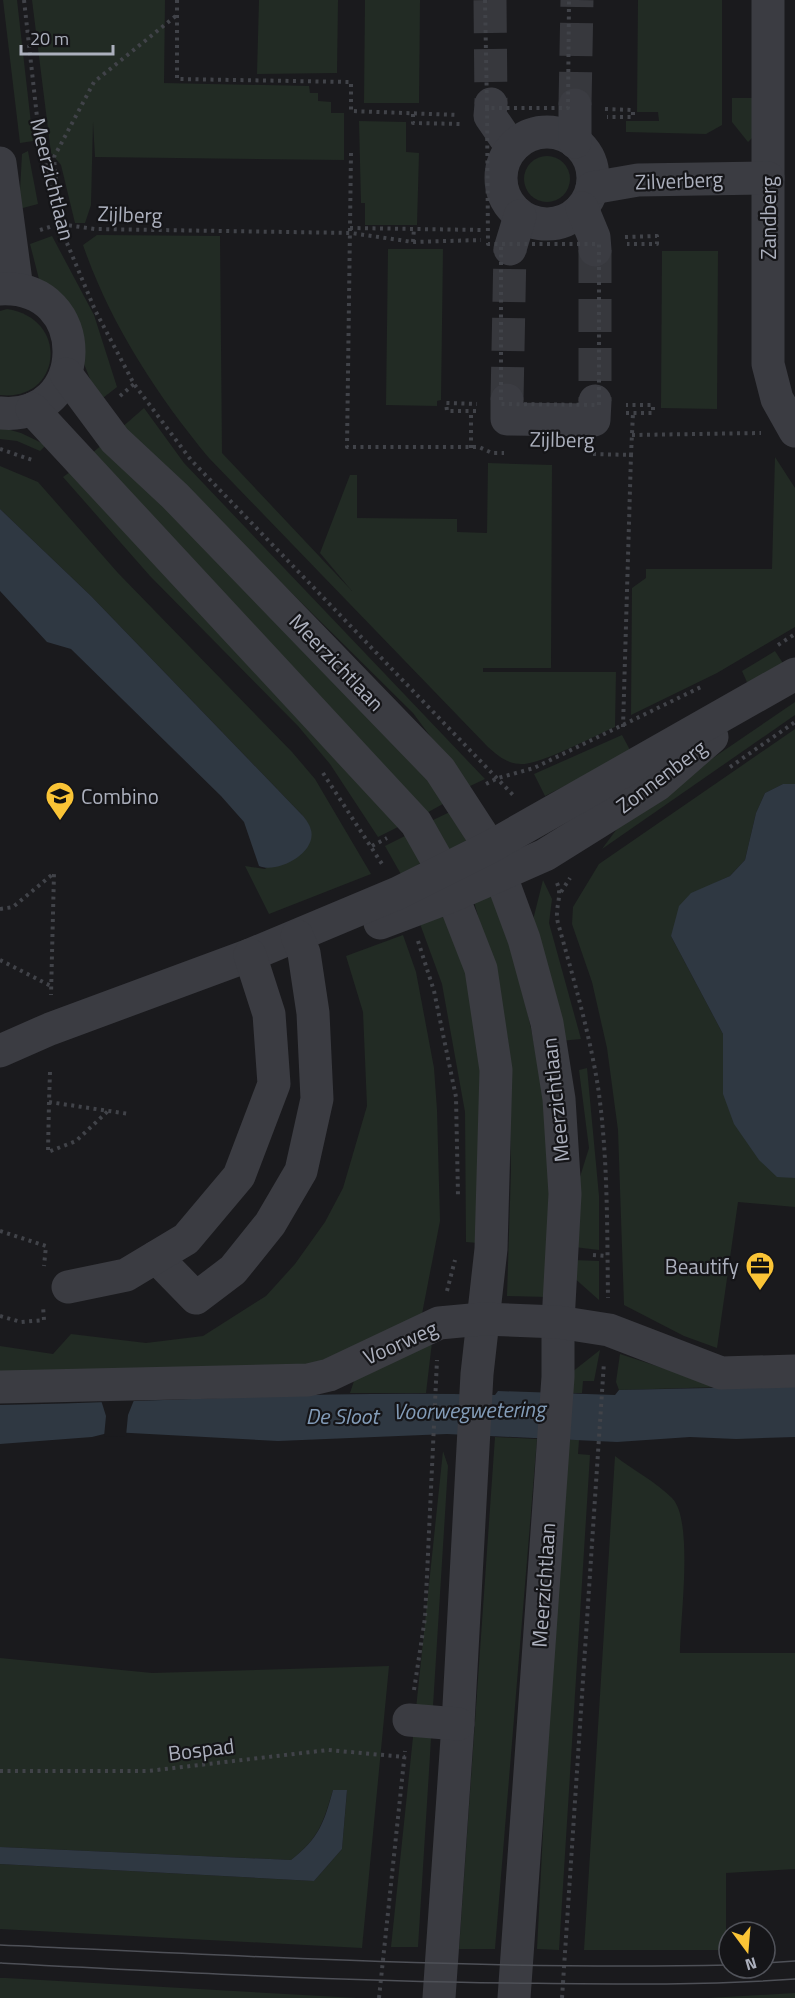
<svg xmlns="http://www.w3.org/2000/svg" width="795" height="1998" font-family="'Titillium Web',sans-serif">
	<rect width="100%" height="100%" fill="#1a1a1d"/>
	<g fill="#222b24">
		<polygon points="3,0 17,0 33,141 20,143"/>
		<polygon points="32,0 165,0 164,83 309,86 310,93 318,93 318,101 331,102 331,113 344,113 344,160 95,157 93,122 91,205 85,223 75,223 61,165 51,153"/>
		<polygon points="259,0 338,0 337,73 257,74"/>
		<polygon points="365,0 420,0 419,103 364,103"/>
		<polygon points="638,0 722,0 722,125 706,134 626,132 626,121 659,121 658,112 637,112"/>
		<polygon points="732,98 753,98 753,137 748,142 732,122"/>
		<polygon points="359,121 406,122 406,152 419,153 417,225 365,225 365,203 361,203"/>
		<polygon points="28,151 38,204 19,209 22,154"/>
		<circle cx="547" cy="179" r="23"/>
		<path d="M97 235 220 236 222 453 352 591 320 553 350 475H357V518L457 519V532L487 533 488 463 552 465 551 668H483V672H616L615 727C594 736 540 765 521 764 508 764 498 756 488 747L209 458C156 394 110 323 83 245Z"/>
		<polygon points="52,236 94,315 117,387 99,401 84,364 82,334 68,305 39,279 30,244"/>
		<polygon points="388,249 443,249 441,400 437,401 437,406 386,405"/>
		<polygon points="662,251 718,251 717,409 661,408"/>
		<path d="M7 309C71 319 61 402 0 395V311Z"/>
		<polygon points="144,408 184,463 485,779 468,787 413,713 229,531 120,429"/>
		<polygon points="0,427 21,433 46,445 40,451 17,441 0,439"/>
		<polygon points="104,443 450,800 423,815 90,455"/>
		<polygon points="775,457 795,488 795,627 717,673 631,715 632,588 646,578 646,569 772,569"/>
		<polygon points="0,466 38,482 118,573 292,752 315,779 371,874 269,914 245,866 265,869 311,830 304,817 91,596 0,509"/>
		<polygon points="74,469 402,825 378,837 330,764 298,726 150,576 63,477"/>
		<polygon points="775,651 788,671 750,689 742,671"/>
		<polygon points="795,702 795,715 602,849 625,818"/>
		<polygon points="795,729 795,784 783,784 765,793 756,813 745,860 730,876 713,884 671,936 723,1034 725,1059 791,1178 795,1178 795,1207 738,1202 717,1348 684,1336 624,1305 618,1130 607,1048 592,982 572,924 573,907 599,864"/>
		<polygon points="622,735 631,752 545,796 534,774"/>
		<polygon points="454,810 471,840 450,851 431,821"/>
		<polygon points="409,834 423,861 402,876 385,846"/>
		<polygon points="543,880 552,899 549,923 581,1039 560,1041 532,924"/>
		<path d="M493 894C523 976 546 1082 550 1170 552 1212 548 1255 548 1297L507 1296 511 1170 508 1041 498 986 474 902Z"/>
		<polygon points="449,916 469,981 484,1059 478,1243 466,1242 465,1112 442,984 419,921"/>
		<polygon points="403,935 416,972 434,1068 437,1110 440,1221 421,1319 336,1359 299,1368 0,1375 0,1346 53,1354 71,1334 146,1343 203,1336 266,1296 295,1264 325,1222 343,1188 367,1106 363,1012 346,956"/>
		<polygon points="587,1068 599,1196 599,1250 574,1247 575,1193 589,1148 579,1070"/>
		<polygon points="573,1260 599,1261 599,1300 572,1276"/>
		<polygon points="432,1342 426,1393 350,1393 356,1375"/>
		<polygon points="600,1350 594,1381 583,1381 582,1393 565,1393 567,1376"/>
		<polygon points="620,1354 721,1387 619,1390 616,1382"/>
		<polygon points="495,1437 537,1439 495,1949 459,1949"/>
		<polygon points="563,1440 579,1440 578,1454 590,1455 559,1950 537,1949"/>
		<polygon points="443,1451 448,1466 418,1947 391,1947"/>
		<path d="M615 1456C633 1470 656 1482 672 1498 694 1520 680 1619 680 1653H795V1869L726 1873V1950H584Z"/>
		<path d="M0 1658 152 1673 389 1666 362 1948 0 1929V1864L314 1881 342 1849 347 1791 333 1790C323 1823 319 1838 291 1860L0 1847Z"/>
		<polygon points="0,1978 6,1978 357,1998 0,1998"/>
		<polygon points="795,1993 795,1998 708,1998"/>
	</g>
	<g fill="#2f3842">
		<path d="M0 509 91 596 304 817C306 820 310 825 311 830 317 853 277 874 259 866L244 822 221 796 71 649 47 642 0 591Z"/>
		<polygon points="783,784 795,784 795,1178 777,1177 759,1160 734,1124 723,1094 723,1034 671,936 679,906 691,893 730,876 745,860 756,813 765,793"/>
		<path d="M795 1386V1437L736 1439 690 1437 617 1442 447 1434 278 1441 112 1432 92 1437 0 1444V1405C165 1402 330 1390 495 1395L498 1391 615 1395 619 1390Z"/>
		<path d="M333 1790H347L342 1849 314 1881 0 1864V1847L291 1860C319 1838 324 1823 333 1790Z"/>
	</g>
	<polygon fill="#1a1a1d" points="101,1400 134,1400 128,1415 126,1436 104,1437 106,1416"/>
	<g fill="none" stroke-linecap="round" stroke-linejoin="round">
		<g stroke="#37383d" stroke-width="33" stroke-dasharray="33 16" stroke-linecap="butt">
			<polyline points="490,0 491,104"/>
			<polyline points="575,105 577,0"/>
			<polyline points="595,250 595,401"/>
			<polyline points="507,400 510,249"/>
		</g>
		<g stroke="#414349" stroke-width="4" stroke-dasharray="3 4.5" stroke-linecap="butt">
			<polyline points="24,0 39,135 59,224 95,310 134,384 191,460 514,796"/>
			<polyline points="177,0 177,79 351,82 351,111 458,115"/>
			<polyline points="605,109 633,110 633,117 607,117"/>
			<polyline points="413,114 413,123 461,124"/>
			<polyline points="351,153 347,447 479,447 492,453 504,453"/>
			<polyline points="58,210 54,157 94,82 177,15"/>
			<polyline points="350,228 482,230"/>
			<polyline points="40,230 59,224 95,229 351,233 413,242 481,240"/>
			<polyline points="625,237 657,236 657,244 627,244"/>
			<polyline points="413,242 414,228"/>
			<polyline points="120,396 134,384"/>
			<polyline points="476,411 447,411 446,403 477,404"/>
			<polyline points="626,413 653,413 653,405 626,405"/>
			<polyline points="632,435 761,433"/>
			<polyline points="471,448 471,411"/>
			<polyline points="0,449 35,461"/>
			<polyline points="593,454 631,455 633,413"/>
			<polyline points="778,645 795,634"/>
			<polyline points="623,727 631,455"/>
			<polyline points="730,767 795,722"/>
			<polyline points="323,773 384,867"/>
			<polyline points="486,784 498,778 534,768 703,686"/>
			<polyline points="372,846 387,838"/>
			<path d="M557 883C563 897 554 908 558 923 573 977 589 1031 598 1087 608 1156 607 1228 608 1298"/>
			<polyline points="561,892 570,878"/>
			<polyline points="0,909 13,907 54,873 51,995"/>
			<polyline points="418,941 434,991 456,1097 458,1196"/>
			<polyline points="0,960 51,986"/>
			<polyline points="50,1072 49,1102 129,1114"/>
			<polyline points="49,1102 48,1152 76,1141 108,1111"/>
			<polyline points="0,1231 46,1246 44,1266"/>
			<polyline points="593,1255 608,1256"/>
			<polyline points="447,1291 455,1260"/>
			<polyline points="0,1316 21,1322 44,1320 43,1306"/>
			<polyline points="414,1690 425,1618 437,1360"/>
			<polyline points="0,1771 148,1771 328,1750 405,1757"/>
			<polyline points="379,1998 405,1751"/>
			<polyline points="562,1998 604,1362"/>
		</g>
		<g stroke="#3b3c42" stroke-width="33">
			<polyline points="768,0 768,364 777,399 795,431"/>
			<polyline points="491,104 490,116 512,148"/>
			<circle cx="547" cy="178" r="46"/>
			<polyline points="575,142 575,105"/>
			<polyline points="0,163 17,289"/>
			<polyline points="592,188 638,180 768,178"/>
			<polyline points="582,208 594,237 595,250"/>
			<polyline points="510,249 520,216"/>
			<path d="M0 289C94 284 90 422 0 413"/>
			<polyline points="66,374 115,440 175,496 440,770 490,847 524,939 547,1023 559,1099 565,1194 558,1322 558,1377 514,1998"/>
			<polyline points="507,400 507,419 594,420 595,401"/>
			<polyline points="32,409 416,823 442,869 481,969 496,1070 491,1249 477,1374 458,1724 439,1998"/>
			<polyline points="380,923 454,895 545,855 657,785 712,737"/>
			<polyline points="0,1051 50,1029 250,955 398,893 490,847 795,674"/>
			<polyline points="156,1257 196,1298 233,1270 270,1224 301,1171 317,1099 313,1013 304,953 297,936"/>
			<polyline points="68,1287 126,1275 186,1239 239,1176 274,1084 269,1014 250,955"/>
			<polyline points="0,1387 308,1380 329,1375 439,1323 482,1319 558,1322 609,1330 721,1373 795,1371"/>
			<polyline points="409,1720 458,1724"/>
		</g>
		<g stroke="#4e5057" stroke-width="1.5">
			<path d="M0 1945C243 1956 486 1970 729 1965"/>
			<path d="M0 1963C170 1972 339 1981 509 1983 604 1984 700 1986 795 1979"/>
			<polyline points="765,1963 795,1961"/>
		</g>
		<g stroke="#414349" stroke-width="4" stroke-dasharray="3 4.5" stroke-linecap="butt">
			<polyline points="485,0 487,108 568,108 569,0"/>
			<polyline points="487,108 488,244 599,244 599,405 501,404 501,245"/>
		</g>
	</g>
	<defs>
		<g id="school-pin" transform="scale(1.5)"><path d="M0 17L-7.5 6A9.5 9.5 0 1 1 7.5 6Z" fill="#fac436" stroke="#151518"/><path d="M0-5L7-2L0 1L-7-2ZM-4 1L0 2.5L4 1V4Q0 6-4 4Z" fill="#111"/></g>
		<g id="office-pin" transform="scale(1.5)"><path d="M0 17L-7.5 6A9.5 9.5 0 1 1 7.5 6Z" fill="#fac436" stroke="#151518"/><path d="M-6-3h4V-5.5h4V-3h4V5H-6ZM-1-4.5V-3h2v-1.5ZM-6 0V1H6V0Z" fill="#111"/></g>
	</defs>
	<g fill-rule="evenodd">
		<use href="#school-pin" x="60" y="796"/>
		<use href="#office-pin" x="760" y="1266"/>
	</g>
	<g text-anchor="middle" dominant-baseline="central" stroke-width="4.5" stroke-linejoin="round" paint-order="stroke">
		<g font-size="21" fill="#acb0bd" stroke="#151518">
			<text transform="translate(53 179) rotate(76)">Meerzichtlaan</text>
			<text transform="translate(679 180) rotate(-2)">Zilverberg</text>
			<text transform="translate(130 214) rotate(2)">Zijlberg</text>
			<text transform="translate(768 218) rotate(-90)">Zandberg</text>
			<text transform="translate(562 439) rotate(1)">Zijlberg</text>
			<text transform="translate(337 662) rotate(46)">Meerzichtlaan</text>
			<text transform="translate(661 776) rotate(-37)">Zonnenberg</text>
			<text transform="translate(555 1100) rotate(-96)">Meerzichtlaan</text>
			<text transform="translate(400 1342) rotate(-24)">Voorweg</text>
			<text transform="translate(543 1585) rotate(-86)">Meerzichtlaan</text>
			<text transform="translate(201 1749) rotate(-7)">Bospad</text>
		</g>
		<g font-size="21" fill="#acb0bd" stroke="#151518" text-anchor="start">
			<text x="81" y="796">Combino</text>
			<text x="739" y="1266" text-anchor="end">Beautify</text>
		</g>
		<g font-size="22" font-style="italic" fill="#839cb8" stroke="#151518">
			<text transform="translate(469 1410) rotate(-1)">Voorwegwetering</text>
			<text x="342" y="1416">De Sloot</text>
		</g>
	</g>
	<g transform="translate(747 1950) rotate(164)"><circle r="28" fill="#151518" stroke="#51535a" stroke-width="1.5"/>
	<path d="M0-4.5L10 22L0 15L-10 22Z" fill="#fac436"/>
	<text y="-9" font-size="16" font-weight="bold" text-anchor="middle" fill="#acb0bd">N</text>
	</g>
	<path d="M21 45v9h92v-9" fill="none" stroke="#acb0bd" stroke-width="3"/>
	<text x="30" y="45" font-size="18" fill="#acb0bd" stroke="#151518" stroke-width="4.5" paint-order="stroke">20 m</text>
</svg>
